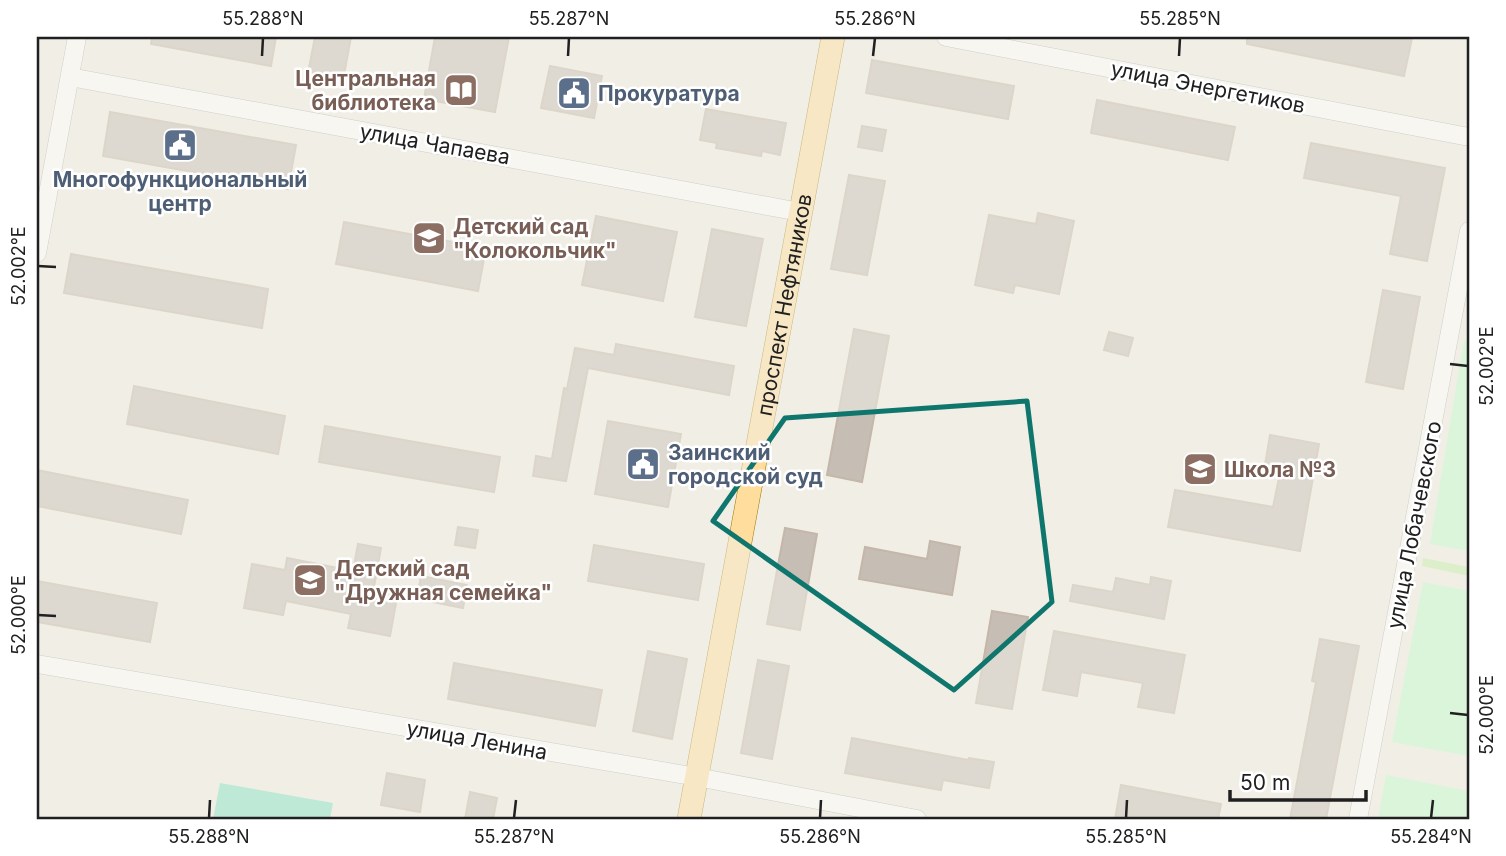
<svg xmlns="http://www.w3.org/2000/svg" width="1506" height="856" font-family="Inter,sans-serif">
	<rect width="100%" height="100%" fill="#f1eee6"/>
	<polygon fill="#c5edaa" points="1423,558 1469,567 1469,576 1422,566"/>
	<g fill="#c2fccc">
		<polygon points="1464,340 1469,341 1469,551 1430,544"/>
		<polygon points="1423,582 1469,591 1469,756 1392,742"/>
		<polygon points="1386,775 1469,791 1469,819 1378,819"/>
	</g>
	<polygon fill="#81e3c6" points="220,783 333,803 330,819 213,819"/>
	<g fill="#c6beb5" stroke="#c4b6a8" stroke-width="2">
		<polygon points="152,37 276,37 271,66 151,44"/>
		<polygon points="315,37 351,37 343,80 308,73"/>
		<polygon points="435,37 509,37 495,112 424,99"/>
		<polygon points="1247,37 1404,37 1412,38 1404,76 1247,44"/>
		<polygon points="872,60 1014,86 1008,119 866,93"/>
		<polygon points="550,66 602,76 594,118 541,108"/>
		<polygon points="1097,100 1235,127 1228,160 1091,133"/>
		<polygon points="706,109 786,123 780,155 762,151 761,156 716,148 717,143 700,140"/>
		<polygon points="110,112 296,145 288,189 103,156"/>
		<polygon points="862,126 886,130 882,151 858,147"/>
		<polygon points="1311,143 1445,168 1427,261 1390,254 1401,196 1304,178"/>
		<polygon points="849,175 885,181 867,275 831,269"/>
		<polygon points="1038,213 1074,221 1059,294 1015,285 1013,293 975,285 989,215 1036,224"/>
		<polygon points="596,216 677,232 663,301 582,285"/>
		<polygon points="344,222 486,248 478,291 336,264"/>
		<polygon points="712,229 763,239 746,326 695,317"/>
		<polygon points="71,254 268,289 262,328 64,293"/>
		<polygon points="1383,290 1420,297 1403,389 1366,382"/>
		<polygon points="854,329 889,336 862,482 827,475"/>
		<polygon points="1109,332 1133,338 1128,356 1104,350"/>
		<polygon points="616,344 734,366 729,395 588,368 566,481 533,476 536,456 552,459 564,388 567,389 575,348 614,355"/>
		<polygon points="134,386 285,416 278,454 127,424"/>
		<polygon points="608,421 681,434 668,507 595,494"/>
		<polygon points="325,426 500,457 494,492 319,462"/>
		<polygon points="1270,435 1319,444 1300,551 1168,527 1175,490 1273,507 1281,468 1265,465"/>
		<polygon points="37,470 188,500 181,534 37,506"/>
		<polygon points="458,527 478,530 475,548 455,545"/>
		<polygon points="785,528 817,534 800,630 767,624"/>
		<polygon points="930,541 960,547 952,595 859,579 865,547 927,559"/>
		<polygon points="358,544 381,548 374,587 398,592 390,636 348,628 351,614 286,601 283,615 244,608 252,564 285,570 287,558 353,571"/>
		<polygon points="594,545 704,564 698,600 588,581"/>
		<polygon points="421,576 467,585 463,608 417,599"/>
		<polygon points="1151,577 1171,581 1164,619 1070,601 1073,585 1113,592 1116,578 1150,585"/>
		<polygon points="37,581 157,603 150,642 37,622"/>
		<polygon points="992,611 1028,617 1012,709 976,703"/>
		<polygon points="1054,631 1185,655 1174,713 1138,707 1143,683 1081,672 1077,696 1043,690"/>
		<polygon points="1320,639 1359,646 1326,819 1290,819 1316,682 1312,681"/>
		<polygon points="648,651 687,659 672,739 633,731"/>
		<polygon points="758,660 789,666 772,759 741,753"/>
		<polygon points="454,663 602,690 595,726 448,699"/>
		<polygon points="852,738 968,760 969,758 994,762 989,788 943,780 941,790 845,773"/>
		<polygon points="387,773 425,780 420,812 381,805"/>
		<polygon points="1121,785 1221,804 1218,819 1115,819"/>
		<polygon points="470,792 497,798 493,819 465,819"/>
	</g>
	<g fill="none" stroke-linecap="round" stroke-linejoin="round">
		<g stroke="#a7a7a7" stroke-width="19">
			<g id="minor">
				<polyline points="946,37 1469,137"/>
				<polyline points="70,77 800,212"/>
				<polyline points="37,253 77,37"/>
				<polyline points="37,664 697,777 917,819"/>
				<polyline points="1358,819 1469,231"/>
			</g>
		</g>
		<g stroke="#9c7700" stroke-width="24">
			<g id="major">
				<path id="s1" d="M689 819 833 37"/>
			</g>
		</g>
		<use href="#minor" stroke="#fff" stroke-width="18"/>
		<use href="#major" stroke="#ffde9d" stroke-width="23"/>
	</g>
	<path d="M0 0H1506V856H0ZM1027 401 1052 602 954 690 713 521 785 418Z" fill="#f1eee6" fill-opacity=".55" fill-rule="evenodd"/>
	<path fill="none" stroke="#0f766e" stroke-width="5" stroke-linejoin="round" d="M1027 401 1052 602 954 690 713 521 785 418Z"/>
	<path fill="none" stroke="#202020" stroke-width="2.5" d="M262 56 263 38M568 56 569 38M873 56 875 38M1179 56 1180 38M38 266 56 267M1450 364 1468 366M38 615 56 616M1450 713 1468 715M209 818 210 800M514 818 516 800M820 818 821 800M1126 818 1127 800M1431 818 1433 800"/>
	<defs>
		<g id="library-square" transform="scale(1.75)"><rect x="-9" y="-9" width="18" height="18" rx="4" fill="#8d6e63" stroke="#fff"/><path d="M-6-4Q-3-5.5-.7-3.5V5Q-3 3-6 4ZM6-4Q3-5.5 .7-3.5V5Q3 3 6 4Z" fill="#fff"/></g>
		<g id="civic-square" transform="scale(1.75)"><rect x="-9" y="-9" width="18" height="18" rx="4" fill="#5c6f8a" stroke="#fff"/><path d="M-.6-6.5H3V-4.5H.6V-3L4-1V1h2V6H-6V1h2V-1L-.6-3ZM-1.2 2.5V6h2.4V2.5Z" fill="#fff"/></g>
		<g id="school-square" transform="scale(1.75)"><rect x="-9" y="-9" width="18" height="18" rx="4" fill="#8d6e63" stroke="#fff"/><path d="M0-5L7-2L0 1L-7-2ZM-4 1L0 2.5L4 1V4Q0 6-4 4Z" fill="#fff"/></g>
	</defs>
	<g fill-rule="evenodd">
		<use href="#library-square" x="461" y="90"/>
		<use href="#civic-square" x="574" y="93"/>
		<use href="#civic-square" x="180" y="145"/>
		<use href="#school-square" x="429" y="238"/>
		<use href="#civic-square" x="643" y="464"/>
		<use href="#school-square" x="1200" y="469"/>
		<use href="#school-square" x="310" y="580"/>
	</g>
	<g text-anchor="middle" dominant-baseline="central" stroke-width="5" stroke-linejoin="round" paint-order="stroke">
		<g font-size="21" font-weight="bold" fill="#785e54" stroke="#fff" text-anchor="start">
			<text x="436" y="78" text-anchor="end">Центральная<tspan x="436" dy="24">библиотека</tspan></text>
			<text x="453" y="226">Детский сад<tspan x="453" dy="24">"Колокольчик"</tspan></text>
			<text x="1224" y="469">Школа №3</text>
			<text x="334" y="568">Детский сад<tspan x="334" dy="24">"Дружная семейка"</tspan></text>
		</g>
		<g font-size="21" fill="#202020" stroke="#fff">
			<text transform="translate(1208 87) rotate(11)">улица Энергетиков</text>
			<text transform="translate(435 144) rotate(10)">улица Чапаева</text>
			<text stroke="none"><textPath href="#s1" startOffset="523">проспект Нефтяников</textPath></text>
			<text transform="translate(1414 525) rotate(-79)">улица Лобачевского</text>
			<text transform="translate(477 740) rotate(10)">улица Ленина</text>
		</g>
		<g font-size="21" font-weight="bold" fill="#4e5e75" stroke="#fff" text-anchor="start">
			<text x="598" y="93">Прокуратура</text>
			<text x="180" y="179" text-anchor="middle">Многофункциональный<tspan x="180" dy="24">центр</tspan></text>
			<text x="668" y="452">Заинский<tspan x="668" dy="24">городской суд</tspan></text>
		</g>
	</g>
	<rect width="1506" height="856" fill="none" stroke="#ffffff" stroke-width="77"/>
	<path d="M1230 790v10h136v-10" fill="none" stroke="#202020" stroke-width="3.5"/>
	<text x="1240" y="790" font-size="21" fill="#202020" stroke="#ffffff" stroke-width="5" paint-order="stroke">50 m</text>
	<rect x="38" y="38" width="1430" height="780" fill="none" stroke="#202020" stroke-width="2.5"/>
	<g font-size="18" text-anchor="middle" fill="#202020">
		<text x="263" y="25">55.288°N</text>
		<text x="569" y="25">55.287°N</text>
		<text x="875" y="25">55.286°N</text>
		<text x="1180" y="25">55.285°N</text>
		<text transform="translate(19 266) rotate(-90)" y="6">52.002°E</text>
		<text transform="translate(1487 366) rotate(-90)" y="6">52.002°E</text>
		<text transform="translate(19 615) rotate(-90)" y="6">52.000°E</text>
		<text transform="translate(1487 715) rotate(-90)" y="6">52.000°E</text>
		<text x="209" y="843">55.288°N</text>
		<text x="514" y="843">55.287°N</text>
		<text x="820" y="843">55.286°N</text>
		<text x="1126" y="843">55.285°N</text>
		<text x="1431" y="843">55.284°N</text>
	</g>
</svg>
